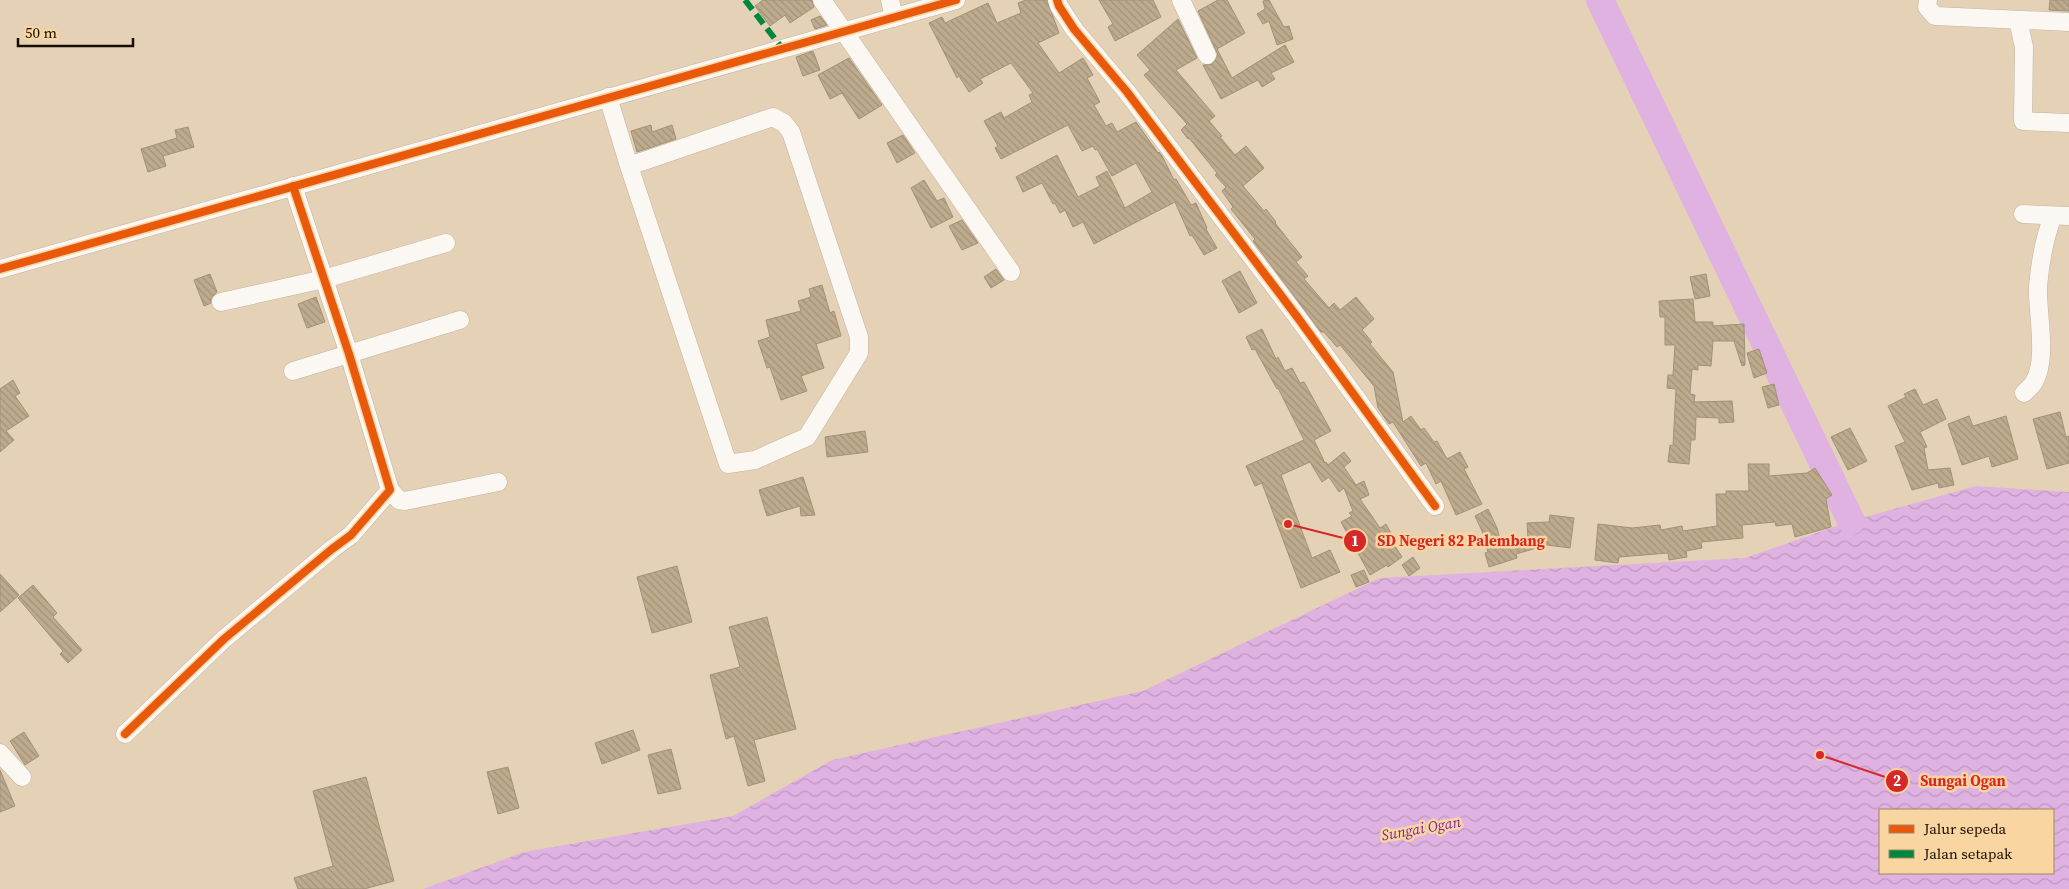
<svg xmlns="http://www.w3.org/2000/svg" width="2069" height="889" font-family="'Source Serif 4',serif">
	<defs>
		<pattern id="water-waves" width="16" height="10" patternUnits="userSpaceOnUse" patternTransform="scale(1.25)"><rect width="16" height="10" fill="#dfb2e1"/><path d="M0 5q4-4 8 0t8 0" fill="none" stroke="#bf98bf"/></pattern>
		<pattern id="building-back-hatch" width="6" height="6" patternUnits="userSpaceOnUse" patternTransform="scale(1.25)"><rect width="6" height="6" fill="#beab8d"/><path d="M-1 5l2 2M0 0l6 6M5-1l2 2" fill="none" stroke="#a39278"/></pattern>
	</defs>
	<rect width="100%" height="100%" fill="#e5d2b6"/>
	<path fill="url(#water-waves)" fill-rule="evenodd" d="M1976 486 2069 492V889H423L524 852 733 816 832 760 1143 691 1380 578 1745 558 1851 521ZM1880 810H2053V873H1880Z"/>
	<g fill="none" stroke-linecap="round" stroke-linejoin="round">
		<polyline stroke="#dfb2e1" stroke-width="28" points="1600,0 1851,521"/>
	</g>
	<g fill="url(#building-back-hatch)" stroke="#9f917b">
		<polygon points="763,0 812,0 814,7 790,23 785,15 770,26 755,6"/>
		<polygon points="1026,0 1047,0 1059,33 1038,43 1059,73 1083,58 1093,75 1087,78 1100,102 1094,105 1106,126 1112,123 1117,132 1136,122 1158,153 1159,152 1162,156 1174,180 1176,179 1191,205 1196,203 1207,228 1206,229 1217,248 1204,255 1192,235 1190,236 1175,202 1094,244 1083,222 1073,227 1065,210 1060,213 1055,203 1053,204 1042,183 1023,192 1016,177 1057,155 1078,197 1100,186 1096,177 1107,171 1125,208 1152,192 1136,163 1112,176 1097,149 1095,150 1093,146 1082,151 1068,125 1001,159 995,148 998,146 984,121 1001,112 1004,118 1032,102 1029,95 1033,93 1011,63 980,79 983,83 969,92 959,76 957,78 929,23 942,17 945,23 988,3 997,23 1021,13 1018,3"/>
		<polygon points="1099,0 1153,0 1161,17 1115,41 1108,27 1113,24"/>
		<polygon points="1218,0 1227,0 1245,33 1217,49 1232,78 1285,45 1294,62 1271,73 1275,79 1262,87 1258,80 1221,99 1203,65 1212,64 1218,55 1198,11"/>
		<polygon points="1269,0 1284,27 1289,26 1293,39 1277,45 1269,21 1263,24 1257,14 1265,9 1263,1"/>
		<polygon points="2050,0 2069,0 2069,11 2049,10"/>
		<polygon points="820,16 827,25 815,29 811,20"/>
		<polygon points="1178,19 1197,58 1176,70 1215,116 1209,121 1222,136 1220,137 1235,155 1246,146 1264,168 1243,186 1264,211 1266,209 1276,222 1275,223 1302,257 1296,262 1308,276 1304,279 1329,308 1334,303 1340,310 1356,297 1374,319 1362,330 1372,342 1370,344 1393,372 1403,422 1411,416 1421,430 1424,428 1434,442 1437,441 1447,459 1460,452 1468,467 1464,469 1482,504 1456,515 1441,481 1436,484 1426,463 1421,466 1393,422 1389,424 1378,408 1374,386 1340,345 1337,347 1324,332 1321,332 1253,241 1255,239 1231,209 1233,207 1222,191 1226,187 1215,175 1217,173 1189,138 1188,139 1181,130 1187,124 1144,75 1150,70 1137,55"/>
		<polygon points="813,51 820,70 803,76 796,57"/>
		<polygon points="849,58 882,105 859,119 842,93 830,99 818,75"/>
		<polygon points="651,125 652,132 672,125 676,139 637,152 631,131"/>
		<polygon points="188,127 194,147 163,156 166,166 148,172 141,149 177,138 175,130"/>
		<polygon points="903,135 915,153 897,163 887,143"/>
		<polygon points="924,180 937,201 944,198 953,217 931,228 911,188"/>
		<polygon points="962,220 978,243 962,250 949,226"/>
		<polygon points="996,269 1004,280 991,288 984,277"/>
		<polygon points="1240,271 1257,303 1239,313 1222,281"/>
		<polygon points="210,274 217,292 211,298 211,303 204,306 194,280"/>
		<polygon points="1706,274 1710,296 1695,299 1690,277"/>
		<polygon points="822,285 830,313 834,311 841,336 816,344 824,368 801,376 807,391 781,400 770,367 767,368 758,341 770,337 766,320 801,311 798,301 811,297 809,289"/>
		<polygon points="316,297 325,322 307,328 298,304"/>
		<polygon points="1693,299 1695,322 1713,322 1713,326 1744,324 1745,365 1742,366 1734,341 1713,341 1711,366 1698,365 1698,370 1692,369 1690,394 1695,395 1694,402 1732,401 1734,422 1719,423 1719,418 1696,417 1695,440 1691,440 1689,464 1668,462 1670,445 1673,446 1676,389 1667,388 1668,375 1673,375 1675,345 1665,345 1665,317 1660,317 1659,301"/>
		<polygon points="1262,329 1276,359 1278,357 1285,371 1292,368 1300,383 1304,382 1331,431 1314,440 1325,463 1326,462 1328,465 1344,452 1351,461 1344,467 1356,485 1364,481 1369,495 1360,499 1380,528 1386,524 1392,535 1389,537 1402,557 1388,567 1387,565 1370,575 1341,522 1352,516 1349,513 1353,511 1344,488 1339,492 1329,477 1322,482 1310,462 1281,475 1312,558 1330,550 1340,572 1301,588 1262,483 1255,486 1246,466 1304,440 1278,388 1277,389 1255,349 1252,350 1246,337"/>
		<polygon points="1759,349 1767,373 1754,378 1747,353"/>
		<polygon points="13,380 20,393 15,396 29,416 6,431 14,440 0,452 0,389"/>
		<polygon points="1774,384 1779,405 1768,408 1762,387"/>
		<polygon points="1915,389 1923,405 1937,399 1946,419 1920,432 1927,447 1924,448 1928,470 1950,468 1954,485 1939,488 1938,483 1912,490 1895,446 1905,442 1888,406 1906,397 1904,394"/>
		<polygon points="2060,412 2066,437 2069,436 2069,463 2047,469 2033,419"/>
		<polygon points="1969,416 1973,426 2006,416 2018,459 1992,467 1989,456 1962,465 1948,424"/>
		<polygon points="1850,428 1867,461 1848,470 1831,437"/>
		<polygon points="865,431 868,452 827,457 825,437"/>
		<polygon points="1748,464 1769,464 1769,476 1807,473 1815,468 1832,495 1826,499 1831,527 1795,537 1792,524 1776,526 1775,522 1742,525 1743,538 1701,542 1702,548 1686,551 1687,557 1669,560 1668,553 1619,557 1618,563 1595,560 1598,524 1632,528 1660,525 1661,530 1682,526 1683,531 1717,526 1716,494 1726,494 1726,491 1749,491"/>
		<polygon points="803,477 815,515 801,516 800,506 767,516 759,490"/>
		<polygon points="1488,509 1497,528 1502,546 1528,539 1527,523 1549,522 1550,515 1574,518 1570,548 1547,545 1516,554 1517,558 1489,567 1485,553 1488,552 1482,531 1475,516"/>
		<polygon points="1413,557 1420,568 1409,576 1402,565"/>
		<polygon points="677,566 692,622 652,633 637,577"/>
		<polygon points="1364,570 1369,582 1356,587 1351,575"/>
		<polygon points="0,574 19,595 0,612"/>
		<polygon points="33,585 57,613 53,617 82,650 68,663 60,654 63,651 18,598"/>
		<polygon points="767,617 796,729 754,740 765,781 748,786 734,736 726,739 710,675 740,667 729,627"/>
		<polygon points="633,730 640,750 602,764 595,743"/>
		<polygon points="24,732 39,756 25,765 10,741"/>
		<polygon points="671,749 681,789 658,794 648,755"/>
		<polygon points="508,767 519,808 498,814 487,772"/>
		<polygon points="0,770 15,806 0,812"/>
		<polygon points="366,777 394,881 364,889 298,889 294,878 333,866 313,791"/>
	</g>
	<g fill="none" stroke-linecap="round" stroke-linejoin="round">
		<g stroke="#c2b29c" stroke-width="19">
			<g id="minor">
				<polyline points="822,0 1011,272"/>
				<polyline points="890,0 894,18"/>
				<polyline points="1057,0 1059,6 1074,29 1127,92 1298,318 1435,506"/>
				<polyline points="1181,0 1207,55"/>
				<polyline points="1928,0 1927,7 1935,16 2069,22"/>
				<polyline points="2018,20 2024,47 2023,121 2069,123"/>
				<polyline points="608,97 629,166 728,464 755,460 807,437 859,353 859,337 791,132 784,123 773,117 629,166"/>
				<polyline points="2023,214 2069,216"/>
				<polyline points="0,269 956,0"/>
				<polyline points="221,302 324,279 446,243"/>
				<polyline points="293,371 460,320"/>
				<path d="M2024 393C2027 390 2032 386 2034 382 2048 359 2037 313 2038 287 2040 262 2044 239 2053 216"/>
				<polyline points="390,490 399,500 405,501 498,482"/>
				<polyline points="125,734 224,639 332,549 351,535 390,490 349,354 293,186"/>
				<polyline points="0,753 22,777"/>
			</g>
		</g>
		<use href="#minor" stroke="#fbf8f4" stroke-width="18"/>
		<polyline stroke="#00873e" stroke-width="6" stroke-dasharray="12 6" stroke-linecap="butt" points="745,0 782,48"/>
		<g stroke="#f9d5a2" stroke-width="11">
			<g id="cycleway">
				<polyline points="1057,0 1059,6 1074,29 1127,92 1298,318 1435,506"/>
				<polyline points="0,269 956,0"/>
				<polyline points="125,734 224,639 332,549 351,535 390,490 349,354 293,186"/>
			</g>
		</g>
		<use href="#cycleway" stroke="#e8590c" stroke-width="8"/>
	</g>
	<g text-anchor="middle" dominant-baseline="central" stroke-width="5" stroke-linejoin="round" paint-order="stroke">
		<g font-size="15" font-style="italic" fill="#7e259b" stroke="#f9d5a2">
			<text transform="translate(1421 828) rotate(-10)">Sungai Ogan</text>
		</g>
	</g>
	<path fill="none" stroke="#d62828" stroke-width="2" d="M1288 524L1355 541M1820 755L1897 781"/>
	<g fill="#d62828" stroke="#f9d5a2" stroke-width="2">
		<circle cx="1288" cy="524" r="5"/>
		<circle cx="1820" cy="755" r="5"/>
		<circle cx="1355" cy="541" r="12"/>
		<circle cx="1897" cy="781" r="12"/>
	</g>
	<g font-size="15" text-anchor="middle" font-weight="bold" fill="#fff">
		<text x="1355" y="546">1</text>
		<text x="1897" y="786">2</text>
	</g>
	<g font-size="15" text-anchor="middle" font-weight="bold" fill="#d62828" stroke="#f9d5a2" stroke-width="5" stroke-linejoin="round" paint-order="stroke">
		<text x="1461" y="546">SD Negeri 82 Palembang</text>
		<text x="1963" y="786">Sungai Ogan</text>
	</g>
	<rect x="1879" y="809" width="175" height="65" fill="#f9d5a2" stroke="#a08561"/>
	<rect x="1889" y="825" width="25" height="8" fill="#e8590c" stroke="#a08561"/>
	<text x="1924" y="834" font-size="15" fill="#1a0d00">Jalur sepeda</text>
	<rect x="1889" y="850" width="25" height="8" fill="#00873e" stroke="#a08561"/>
	<text x="1924" y="859" font-size="15" fill="#1a0d00">Jalan setapak</text>
	<path d="M18 38v8h115v-8" fill="none" stroke="#1a0d00" stroke-width="2.5"/>
	<text x="25" y="38" font-size="15" fill="#1a0d00" stroke="#f9d5a2" stroke-width="4" paint-order="stroke">50 m</text>
</svg>
